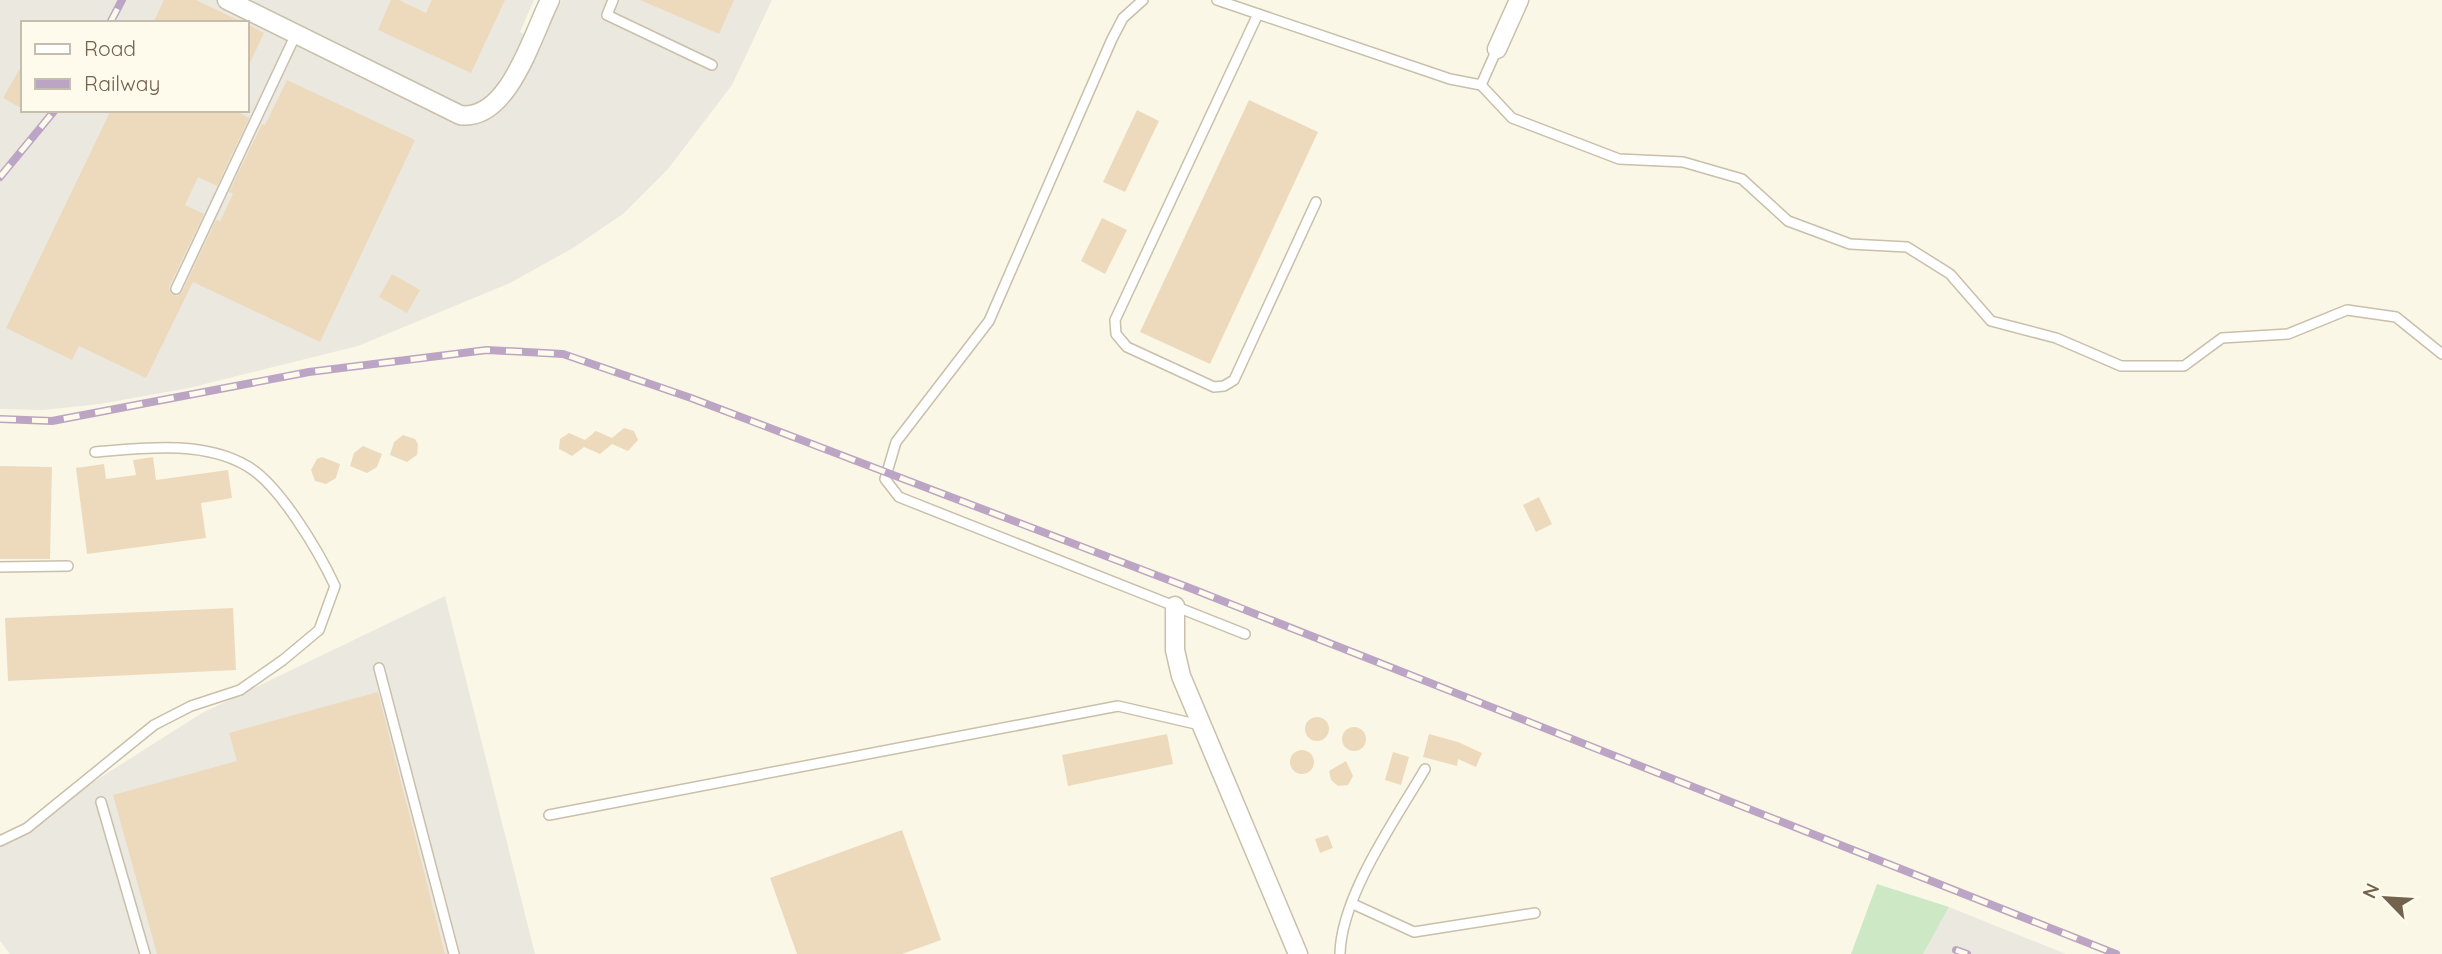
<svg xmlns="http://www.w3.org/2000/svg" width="2442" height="954" font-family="Quicksand,sans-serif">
	<rect width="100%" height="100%" fill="#fbf7e6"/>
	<g fill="#ebe8e0" fill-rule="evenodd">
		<path d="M0 0H534L520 32 542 42 562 0H772L732 85 668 169 623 214 573 248 510 283 358 346 189 388 100 404 43 410 0 409ZM23 23H247V110H23Z"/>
		<polygon points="445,596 535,954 10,954 0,941 0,841 202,713"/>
		<polygon points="1949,907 2066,954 1923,954"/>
	</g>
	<polygon fill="#cce8c5" points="1877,884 1949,907 1923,954 1851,954"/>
	<g fill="#eddabd">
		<polygon points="164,0 196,0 244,23 153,23"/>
		<polygon points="391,0 399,0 426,13 432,0 505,0 471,73 378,30"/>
		<polygon points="640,0 734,0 719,34"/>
		<polygon points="247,24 264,33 247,69"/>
		<polygon points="23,63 23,109 3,98"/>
		<polygon points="287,80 415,140 320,342 193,282 146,378 79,346 72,360 6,328 111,110 234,110 249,118 217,186 198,177 185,205 204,214 169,287 171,294 177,296 182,292 216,220 220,221 233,194 229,192 262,124 265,125"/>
		<polygon points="1249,100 1318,132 1210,364 1140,332"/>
		<polygon points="1137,110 1159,121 1125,192 1103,182"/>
		<polygon points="1102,218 1127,230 1105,274 1081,261"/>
		<polygon points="392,274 420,290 407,313 379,297"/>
		<polygon points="624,428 634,431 638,440 628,451 612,444 600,454 584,447 572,456 559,449 560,439 569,433 585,440 596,431 612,438"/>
		<polygon points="403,435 415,439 418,444 417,455 407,462 390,455 394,442"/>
		<polygon points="363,446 382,454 377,467 367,473 350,466 354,453"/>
		<polygon points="153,457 156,480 228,470 232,498 201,503 206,538 87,554 76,468 104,464 106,479 136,475 133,460"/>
		<polygon points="322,457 340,464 336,478 326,484 315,481 311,470 317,459"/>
		<polygon points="0,466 52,467 50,559 0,559"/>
		<polygon points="1539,497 1552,524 1536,532 1523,505"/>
		<polygon points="233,608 236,670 8,681 5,618"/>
		<polygon points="378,692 445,954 157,954 113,795 237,761 229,733"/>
		<circle cx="1317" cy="729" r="12"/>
		<circle cx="1354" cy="739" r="12"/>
		<polygon points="1167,734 1173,764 1068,786 1062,755"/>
		<polygon points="1429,734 1458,742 1482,753 1476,767 1458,759 1457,766 1423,757"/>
		<circle cx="1302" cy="762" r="12"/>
		<polygon points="1393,752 1409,757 1401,785 1385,780"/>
		<polygon points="1346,761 1353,776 1348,785 1338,786 1331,780 1329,771"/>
		<polygon points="902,830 941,940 902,954 797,954 770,878"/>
		<polygon points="1328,835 1333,848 1320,853 1315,839"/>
	</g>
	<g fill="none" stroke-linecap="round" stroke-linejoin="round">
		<g stroke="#c9bfaa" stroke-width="12">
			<g id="service">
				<polyline points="613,0 607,15 712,65"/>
				<polyline points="1143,0 1123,18 1112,39 989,321 896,442 885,479 899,497 1245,634"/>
				<polyline points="1217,0 1450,79 1481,85 1497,49"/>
				<polyline points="1258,14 1115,320 1116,334 1127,347 1214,387 1224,386 1234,380 1316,202"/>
				<polyline points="1481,85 1512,118 1619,159 1683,162 1742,179 1788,221 1850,244 1907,247 1950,274 1991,321 2056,338 2121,366 2184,366 2222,338 2288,334 2347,310 2396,317 2442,354"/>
				<polyline points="176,289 296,34"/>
				<polyline points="0,567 68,566"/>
				<polyline points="379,668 454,954"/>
				<polyline points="101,802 145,954"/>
				<polyline points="549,815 1118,706 1200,725"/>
				<path d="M0 841 27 828 154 725 191 706 240 690 283 660 319 630 335 586C319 552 280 485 247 466 203 440 143 448 95 452"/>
				<polyline points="1353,904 1414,932 1535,913"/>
				<path d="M1340 954C1341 896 1396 819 1425 769"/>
			</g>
		</g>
		<g stroke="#c9bfaa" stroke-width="21">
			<g id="minor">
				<path d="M227 0 460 115C508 122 532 36 550 0"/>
				<polyline points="1497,49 1519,0"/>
				<polyline points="1175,606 1175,650 1181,676 1298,954"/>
			</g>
		</g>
		<use href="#service" stroke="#fff" stroke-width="9"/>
		<use href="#minor" stroke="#fff" stroke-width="18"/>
		<g stroke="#bca5c4" stroke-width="8">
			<g id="rail">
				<polyline points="110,23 122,0"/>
				<polyline points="0,177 55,110"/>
				<polyline points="0,419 52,421 309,372 487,350 563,354 691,398 1195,590 2116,954"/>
				<polyline points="1956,950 1967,954"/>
			</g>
		</g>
		<use href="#rail" stroke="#fefbec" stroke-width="5" stroke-dasharray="16" stroke-linecap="butt"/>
	</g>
	<rect x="21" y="21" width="228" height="91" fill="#fefbec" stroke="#c6beac" stroke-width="2"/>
	<rect x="35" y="44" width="35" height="10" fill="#ffffff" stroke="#c6beac" stroke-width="2"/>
	<text x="84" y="56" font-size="21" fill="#73624c">Road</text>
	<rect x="35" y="79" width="35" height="10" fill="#bca5c4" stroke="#c6beac" stroke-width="2"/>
	<text x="84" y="91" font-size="21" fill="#73624c">Railway</text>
	<g transform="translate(2386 898) rotate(295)" stroke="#fefbec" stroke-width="5" paint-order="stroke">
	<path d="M0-5L12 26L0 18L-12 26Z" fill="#73624c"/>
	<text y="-10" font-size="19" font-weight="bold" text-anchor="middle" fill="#73624c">N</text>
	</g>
</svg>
